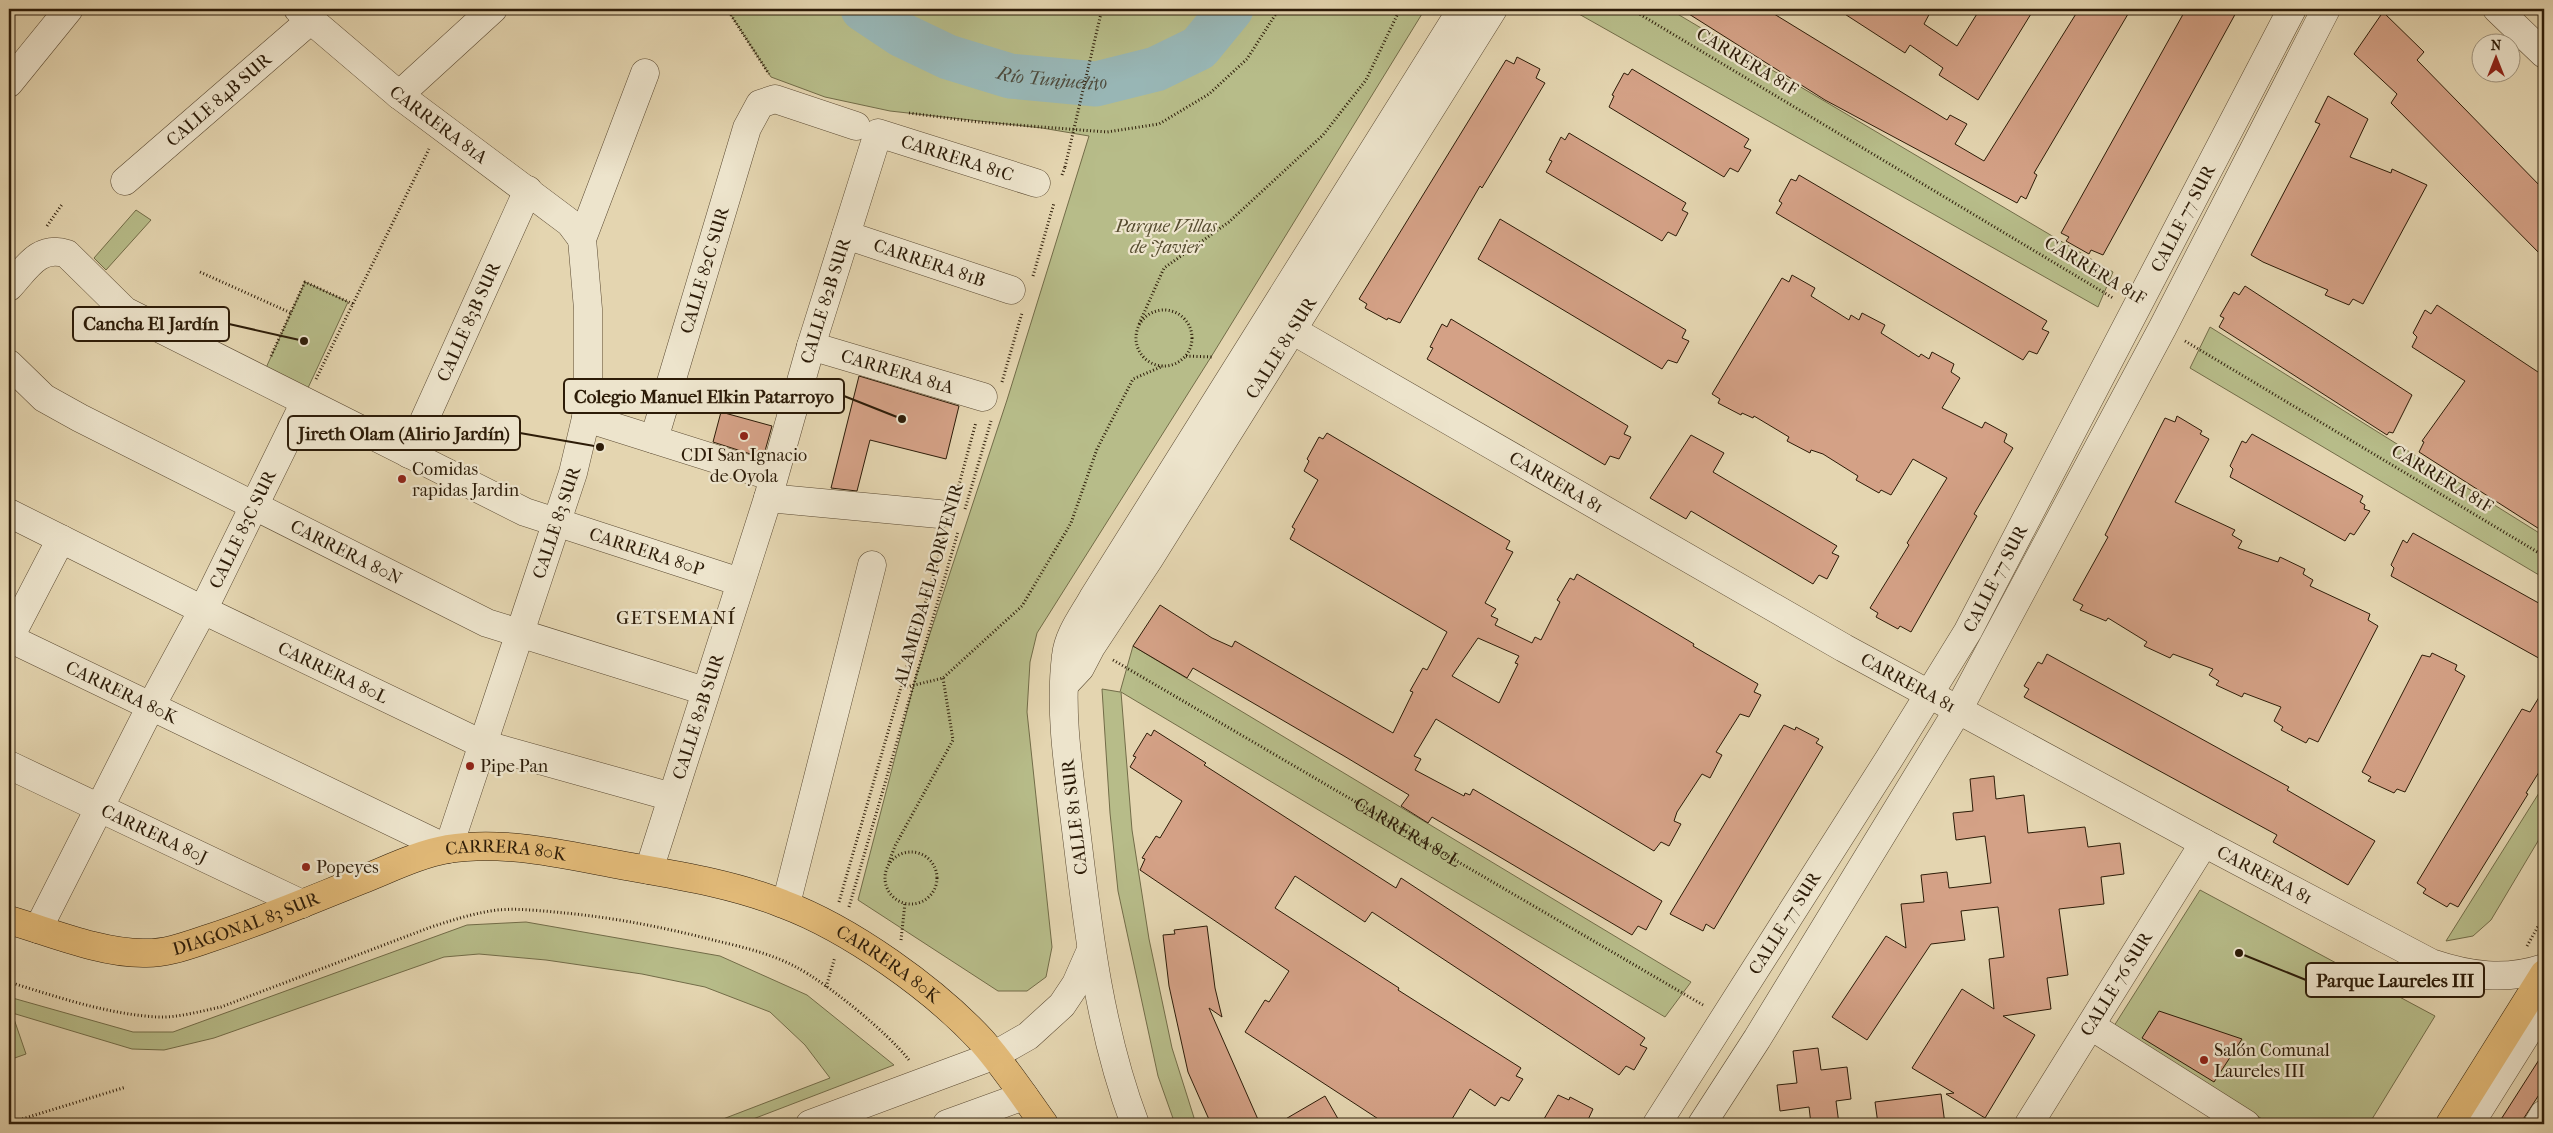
<svg xmlns="http://www.w3.org/2000/svg" width="2553" height="1133" font-family="'IM FELL French Canon',serif">
	<rect width="100%" height="100%" fill="#e4d5b0"/>
	<filter id="stains"><feTurbulence type="fractalNoise" baseFrequency=".004" numOctaves="4"/><feColorMatrix values="0 0 0 0 .2 0 0 0 0 .09 0 0 0 0 .02 0 0 0 .5 -.17"/></filter>
	<radialGradient id="worn" r=".72"><stop offset=".6" stop-color="#630" stop-opacity="0"/><stop offset="1" stop-color="#630" stop-opacity=".3"/></radialGradient>
	<g fill="#b7bc89" stroke="#726c48">
		<polygon points="727,9 1425,9 1211,357 1037,633 1030,662 1027,712 1052,947 1046,977 1027,991 998,991 858,900 916,676 1007,400 1089,136 1042,128 890,111 825,97 771,77"/>
		<polygon points="1570,9 1669,9 2113,272 2098,307"/>
		<polygon points="136,210 151,220 106,270 94,258"/>
		<polygon points="305,282 348,302 307,390 265,370"/>
		<polygon points="2210,327 2544,536 2544,578 2190,368"/>
		<polygon points="1133,646 1691,982 1665,1017 1121,692 1132,830 1149,939 1172,1048 1196,1124 1175,1124 1158,1076 1118,891 1110,813 1102,689 1120,692"/>
		<polygon points="2544,785 2544,831 2491,920 2473,936 2446,941"/>
		<polygon points="2200,890 2435,1016 2369,1124 2270,1124 2114,1026"/>
		<polygon points="526,922 720,956 807,995 894,1065 740,1124 710,1124 830,1078 805,1045 770,1012 705,987 642,974 546,960 479,954 444,957 214,1038 164,1050 132,1049 9,1012 9,997 133,1032 173,1032 467,925"/>
		<polygon points="14,1019 26,1054 9,1060 9,1021"/>
	</g>
	<g fill="none" stroke-linecap="round" stroke-linejoin="round">
		<path stroke="#98b6b5" stroke-width="45" id="s1" d="M863 9 902 35 948 57 1010 76 1096 84 1156 69 1199 48 1231 9"/>
	</g>
	<g fill="#d4a186" stroke="#2d1c08" fill-rule="evenodd">
		<polygon points="1681,9 1766,9 1947,120 1950,115 1967,124 1955,144 1984,161 2079,9 2131,9 2034,173 2037,175 2026,199 2021,196 2017,203 1825,100"/>
		<polygon points="1837,9 1932,9 1924,24 1957,46 1980,9 2034,9 1978,100 1939,75 1943,68 1910,45 1905,53"/>
		<polygon points="2186,9 2238,9 2103,255 2091,250 2089,254 2066,241 2069,237 2061,233"/>
		<polygon points="2383,12 2424,52 2417,60 2544,190 2544,258 2391,103 2397,94 2354,54"/>
		<polygon points="1517,57 1540,69 1536,78 1545,83 1514,135 1482,188 1480,186 1400,323 1388,318 1387,320 1365,308 1367,304 1359,299 1506,60 1514,64"/>
		<polygon points="1632,69 1749,139 1744,147 1751,150 1738,172 1730,168 1724,177 1609,107 1614,96 1612,95 1624,73 1628,75"/>
		<polygon points="2328,96 2368,119 2350,157 2391,173 2392,169 2427,185 2363,304 2353,299 2349,305 2325,295 2328,290 2263,262 2251,255 2320,124 2315,122"/>
		<polygon points="1569,133 1686,203 1682,210 1688,213 1676,236 1668,232 1662,241 1546,172 1552,161 1549,160 1561,137 1565,140"/>
		<polygon points="1799,175 2047,321 2042,329 2049,332 2037,354 2029,351 2023,360 1776,213 1782,203 1779,201 1791,179 1796,181"/>
		<polygon points="1500,219 1686,330 1682,338 1689,341 1677,363 1668,360 1662,369 1478,259"/>
		<polygon points="1792,275 1815,288 1811,296 1849,320 1851,315 1859,320 1862,313 1885,325 1881,333 1919,357 1921,354 1929,359 1932,352 1954,364 1951,372 1960,378 1942,408 1982,428 1985,422 2007,434 2004,442 2013,448 1974,514 1977,516 1911,632 1900,626 1898,629 1876,617 1878,613 1870,608 1909,545 1907,543 1947,478 1913,459 1891,495 1881,490 1879,493 1856,480 1858,476 1823,454 1811,450 1810,453 1787,441 1789,437 1754,416 1753,418 1742,413 1741,415 1718,403 1720,399 1712,394 1782,278 1789,282"/>
		<polygon points="2245,286 2412,395 2393,433 2389,432 2387,435 2219,327 2224,318 2220,316 2234,292 2239,295"/>
		<polygon points="2437,305 2544,376 2544,532 2419,452 2424,442 2422,441 2465,381 2412,347 2417,337 2413,333 2425,310 2431,314"/>
		<polygon points="1451,319 1628,426 1624,434 1631,437 1619,459 1610,456 1605,465 1427,359 1433,348 1430,347 1442,324 1447,327"/>
		<polygon points="859,376 959,406 946,459 870,440 857,491 831,488"/>
		<polygon points="721,412 772,426 763,458 713,442"/>
		<polygon points="2177,416 2202,431 2200,434 2209,439 2175,502 2235,530 2232,535 2242,541 2238,548 2278,562 2280,557 2305,569 2303,574 2313,580 2310,586 2370,614 2368,620 2378,626 2318,742 2309,738 2306,743 2281,730 2283,727 2274,721 2281,707 2244,693 2242,697 2216,685 2219,681 2209,675 2213,669 2173,654 2170,658 2144,646 2147,642 2108,618 2106,621 2080,610 2083,605 2073,600 2108,537 2105,535 2165,418 2175,422"/>
		<path d="M1327 433 1510 541 1506 549 1513 552 1485 603 1496 609 1491 616 1498 619 1495 625 1532 643 1535 637 1541 640 1560 602 1557 600 1570 578 1574 580 1577 574 1694 644 1693 646 1758 684 1754 692 1761 695 1749 717 1740 714 1716 752 1722 755 1710 778 1702 774 1677 812 1674 821 1681 824 1669 846 1661 842 1654 851 1436 719 1414 756 1421 759 1415 770 1464 796 1465 793 1470 795 1473 789 1662 901 1646 930 1638 926 1632 935 1432 817 1428 823 1401 806 1409 795 1344 756 1193 668 1187 678 1133 646 1160 605 1212 638 1232 647 1235 641 1393 733 1413 692 1410 691 1423 668 1427 670 1447 632 1290 539 1295 529 1292 527 1318 480 1304 471 1309 461 1307 459 1319 437 1323 439ZM1478 638 1519 656 1515 663 1518 664 1499 703 1452 676Z"/>
		<polygon points="2252,434 2363,496 2360,502 2365,505 2364,509 2370,511 2354,535 2350,533 2345,541 2230,477 2233,469 2230,466 2242,441 2246,443"/>
		<polygon points="1691,435 1724,453 1713,472 1837,546 1832,553 1839,556 1827,579 1819,575 1813,584 1691,511 1686,519 1650,498"/>
		<polygon points="2413,533 2544,606 2544,661 2391,576 2394,568 2391,565 2403,540 2407,543"/>
		<polygon points="2432,653 2457,665 2455,670 2465,676 2405,792 2397,789 2394,793 2368,781 2371,777 2362,772 2422,655 2430,657"/>
		<polygon points="2047,654 2289,787 2287,790 2375,841 2348,885 2273,842 2277,835 2024,697 2029,689 2024,686 2038,662 2042,664"/>
		<polygon points="2544,689 2544,764 2526,793 2528,794 2458,907 2450,903 2447,907 2423,893 2426,889 2417,883 2522,709 2530,712"/>
		<polygon points="1784,725 1795,730 1796,727 1819,739 1816,743 1823,747 1714,929 1706,924 1703,931 1670,914"/>
		<polygon points="1154,730 1206,763 1204,765 1396,888 1401,878 1645,1038 1640,1045 1647,1048 1634,1070 1626,1066 1619,1075 1372,912 1365,922 1295,876 1275,908 1399,988 1398,990 1521,1068 1516,1076 1523,1079 1509,1101 1501,1097 1495,1106 1470,1089 1449,1124 1386,1124 1245,1032 1265,1000 1269,1002 1289,971 1140,870 1145,859 1142,858 1156,836 1160,838 1182,801 1130,767 1136,757 1133,756 1147,733 1151,736"/>
		<polygon points="1994,776 1996,799 2024,795 2028,833 2085,827 2088,847 2120,843 2124,874 2101,877 2104,904 2059,909 2068,975 2047,978 2051,1009 2003,1016 2035,1035 1985,1118 1946,1094 1954,1093 1912,1068 1962,989 1994,1009 1989,959 2004,957 1998,907 1961,911 1965,940 1931,944 1867,1040 1832,1017 1886,936 1906,948 1901,904 1924,902 1921,875 1947,872 1949,888 1991,883 1985,836 1956,840 1953,813 1973,811 1970,779"/>
		<polygon points="1207,926 1215,988 1222,1017 1209,1008 1260,1124 1211,1124 1188,1072 1169,986 1163,935 1175,934 1174,930"/>
		<polygon points="2159,1011 2242,1039 2214,1082 2142,1038"/>
		<polygon points="1818,1048 1821,1070 1847,1067 1851,1099 1836,1101 1839,1124 1811,1124 1809,1107 1780,1111 1777,1085 1797,1083 1793,1051"/>
		<polygon points="2544,1052 2544,1087 2520,1124 2498,1124"/>
		<polygon points="1941,1094 1945,1124 1878,1124 1875,1102"/>
		<polygon points="1558,1095 1569,1100 1570,1097 1593,1109 1586,1124 1541,1124"/>
		<polygon points="1325,1096 1341,1124 1277,1124"/>
	</g>
	<g fill="none" stroke-linecap="round" stroke-linejoin="round">
		<g stroke="#5b4a32" stroke-width="29">
			<g id="minor">
				<path id="s3" d="M298 9 399 95 570 223 582 239"/>
				<polyline points="2497,9 2544,54"/>
				<polyline points="9,83 69,9"/>
				<polyline points="399,95 493,9"/>
				<path id="s4" d="M125 181 312 19"/>
				<path id="s5" d="M846 235 1011 290"/>
				<path id="s6" d="M9 287C26 269 39 244 67 254L125 311 525 512 740 582"/>
				<path id="s7" d="M1292 330 1844 648 2204 843 2431 963C2470 976 2505 981 2544 968"/>
				<path id="s8" d="M811 346 983 397"/>
				<path id="s9" d="M9 364 44 398 80 418 487 623 705 691"/>
				<polyline points="586,418 773,477"/>
				<path id="s10" d="M654 439 747 128 760 104 775 99 856 126"/>
				<path id="s11" d="M409 454 528 190"/>
				<polyline points="768,498 939,514"/>
				<path id="s12" d="M9 513 203 610 482 744 672 797"/>
				<path id="s13" d="M9 638 448 849 573 473 586 418 588 383V309L582 239 645 73"/>
				<polyline points="9,639 61,539"/>
				<path id="s14" d="M1065 684 1080 668 1091 647 1149 559 1493 9"/>
				<path id="s15" d="M9 765 302 904"/>
				<path id="s16" d="M649 870 768 498 811 346 878 133 1036 183"/>
				<polyline points="786,904 872,565"/>
				<path id="s17" d="M38 929 151 706 203 610 305 402"/>
				<polyline points="2091,1026 2246,1124"/>
				<polyline points="810,1124 993,1056 1028,1036 1062,1005 1076,984 1091,950"/>
				<polyline points="947,1124 1024,1096"/>
				<path d="M1135 1124C1099 1029 1088 929 1076 829 1069 772 1059 713 1066 656 1068 635 1083 616 1093 598L1462 9"/>
				<path id="s18" d="M1657 1124 1889 759 1968 631 2292 9"/>
				<polyline points="1702,1124 1757,1039 1958,710 2163,327 2326,9"/>
				<path id="s19" d="M2029 1124 2204 843"/>
				<polyline points="2470,1124 2544,1006"/>
				<polyline points="2538,1124 2544,1114"/>
			</g>
		</g>
		<g stroke="#2d1c08" stroke-width="29">
			<g id="major">
				<path id="s20" d="M9 920C50 932 100 953 143 953 166 954 189 945 210 938 262 921 311 900 361 880 389 869 419 854 448 849 503 840 561 854 615 864 670 874 731 883 783 904 850 929 934 989 982 1041 1005 1067 1024 1096 1044 1124"/>
				<polyline points="2450,1124 2544,974"/>
			</g>
		</g>
		<g stroke="#2d1c08" stroke-width="3" stroke-dasharray="1 2.5" stroke-linecap="butt">
			<polyline points="727,9 769,74"/>
			<polyline points="1631,9 2113,298"/>
			<polyline points="909,113 978,122 1107,132 1159,124 1209,94 1247,59 1279,9"/>
			<polyline points="1062,175 1065,167"/>
			<polyline points="47,226 63,203"/>
			<polyline points="200,272 291,313"/>
			<polyline points="1033,276 1054,203"/>
			<circle cx="1164" cy="338" r="28"/>
			<polyline points="1139,324 1164,268 1229,222 1323,135 1366,80 1400,9"/>
			<polyline points="2185,341 2544,556"/>
			<polyline points="271,356 305,282 353,304"/>
			<polyline points="1186,356 1213,357"/>
			<polyline points="316,379 429,149"/>
			<polyline points="1002,382 1022,313"/>
			<polyline points="956,496 976,422"/>
			<polyline points="965,509 991,421"/>
			<path id="s2" d="M1113 660 1703 1005"/>
			<polyline points="903,688 943,678 1022,606 1071,523 1097,449 1133,379 1163,366"/>
			<circle cx="911" cy="878" r="26"/>
			<polyline points="889,862 895,846 953,740 943,678"/>
			<polyline points="839,902 944,538"/>
			<polyline points="849,907 958,532"/>
			<polyline points="901,940 905,903"/>
			<polyline points="2527,946 2544,916"/>
			<path d="M9 982C57 997 107 1014 157 1017 178 1018 201 1011 221 1007L431 927C453 920 474 913 497 910 519 908 543 911 565 913 617 918 667 928 717 941 743 947 772 954 796 967 827 983 888 1033 909 1060"/>
			<polyline points="826,987 835,957"/>
			<polyline points="9,1123 126,1087"/>
		</g>
		<use href="#minor" stroke="#ede4cc" stroke-width="28"/>
		<use href="#major" stroke="#e2ba78" stroke-width="28"/>
		<polyline stroke="#2d1c08" stroke-width="3" stroke-dasharray="1 2.5" stroke-linecap="butt" points="1065,167 1102,9"/>
	</g>
	<g fill="#8f2418" stroke="#ede4cc" stroke-width="2">
		<circle cx="744" cy="436" r="5"/>
		<circle cx="402" cy="479" r="5"/>
		<circle cx="470" cy="766" r="5"/>
		<circle cx="306" cy="867" r="5"/>
		<circle cx="2204" cy="1060" r="5"/>
	</g>
	<g text-anchor="middle" dominant-baseline="central" stroke-width="4.5" stroke-linejoin="round" paint-order="stroke">
		<g font-size="18" fill="#2d1c08" stroke="#ede4cc">
			<text transform="translate(1747 62) rotate(31)">CARRERA 81F</text>
			<text stroke="none"><textPath href="#s4" startOffset="124">CALLE 84B SUR</textPath></text>
			<text stroke="none"><textPath href="#s3" startOffset="182">CARRERA 81A</textPath></text>
			<text stroke="none"><textPath href="#s16" startOffset="855">CARRERA 81C</textPath></text>
			<text stroke="none"><textPath href="#s18" startOffset="1048">CALLE 77 SUR</textPath></text>
			<text stroke="none"><textPath href="#s5" startOffset="88">CARRERA 81B</textPath></text>
			<text stroke="none"><textPath href="#s10" startOffset="176">CALLE 82C SUR</textPath></text>
			<text transform="translate(2095 271) rotate(31)">CARRERA 81F</text>
			<text stroke="none"><textPath href="#s16" startOffset="596">CALLE 82B SUR</textPath></text>
			<text stroke="none"><textPath href="#s11" startOffset="145">CALLE 83B SUR</textPath></text>
			<text stroke="none"><textPath href="#s14" startOffset="400">CALLE 81 SUR</textPath></text>
			<text stroke="none"><textPath href="#s8" startOffset="90">CARRERA 81A</textPath></text>
			<text transform="translate(2442 479) rotate(31)">CARRERA 81F</text>
			<text stroke="none"><textPath href="#s7" startOffset="305">CARRERA 81</textPath></text>
			<text stroke="none"><textPath href="#s13" startOffset="831">CALLE 83 SUR</textPath></text>
			<text stroke="none"><textPath href="#s17" startOffset="449">CALLE 83C SUR</textPath></text>
			<text stroke="none"><textPath href="#s6" startOffset="729">CARRERA 80P</textPath></text>
			<text stroke="none"><textPath href="#s9" startOffset="388">CARRERA 80N</textPath></text>
			<text stroke="none"><textPath href="#s18" startOffset="642">CALLE 77 SUR</textPath></text>
			<text transform="translate(929 585) rotate(-74)">ALAMEDA EL PORVENIR</text>
			<text stroke="none"><textPath href="#s12" startOffset="361">CARRERA 80L</textPath></text>
			<text stroke="none"><textPath href="#s7" startOffset="710">CARRERA 81</textPath></text>
			<text stroke="none"><textPath href="#s13" startOffset="125">CARRERA 80K</textPath></text>
			<text stroke="none"><textPath href="#s16" startOffset="161">CALLE 82B SUR</textPath></text>
			<text transform="translate(1075 817) rotate(-97)">CALLE 81 SUR</text>
			<text stroke="none"><textPath href="#s2" startOffset="341">CARRERA 80L</textPath></text>
			<text stroke="none"><textPath href="#s15" startOffset="161">CARRERA 80J</textPath></text>
			<text stroke="none"><textPath href="#s20" startOffset="520">CARRERA 80K</textPath></text>
			<text stroke="none"><textPath href="#s7" startOffset="1115">CARRERA 81</textPath></text>
			<text stroke="none"><textPath href="#s20" startOffset="246">DIAGONAL 83 SUR</textPath></text>
			<text stroke="none"><textPath href="#s18" startOffset="238">CALLE 77 SUR</textPath></text>
			<text stroke="none"><textPath href="#s20" startOffset="925">CARRERA 80K</textPath></text>
			<text stroke="none"><textPath href="#s19" startOffset="165">CALLE 76 SUR</textPath></text>
		</g>
		<g font-size="18" font-style="italic" fill="#564c2f" stroke="#ede4cc">
			<text x="1166" y="226">Parque Villas<tspan x="1166" dy="21">de Javier</tspan></text>
		</g>
		<g font-size="18" fill="#2d1c08" stroke="#ede4cc" text-anchor="start">
			<text x="744" y="455" text-anchor="middle">CDI San Ignacio<tspan x="744" dy="21">de Oyola</tspan></text>
			<text x="412" y="469">Comidas<tspan x="412" dy="21">rapidas Jardin</tspan></text>
			<text x="480" y="766">Pipe Pan</text>
			<text x="316" y="867">Popeyes</text>
			<text x="2214" y="1050">Salón Comunal<tspan x="2214" dy="21">Laureles III</tspan></text>
		</g>
		<g font-size="19" font-style="italic" fill="#4d4a3c" stroke="#ede4cc">
			<text stroke="none"><textPath href="#s1" startOffset="205">Río Tunjuelito</textPath></text>
		</g>
		<g font-size="19" letter-spacing="1" fill="#2d1c08" stroke="#ede4cc">
			<text x="676" y="618">GETSEMANÍ</text>
		</g>
	</g>
	<path fill="none" stroke="#2d1c08" stroke-width="2" d="M304 341L229 324M902 419L844 396M600 447L520 433M2239 953L2306 980"/>
	<g fill="#2d1c08" stroke="#ede4cc" stroke-width="2">
		<circle cx="304" cy="341" r="5"/>
		<circle cx="902" cy="419" r="5"/>
		<circle cx="600" cy="447" r="5"/>
		<circle cx="2239" cy="953" r="5"/>
	</g>
	<g fill="#ede4cc" stroke="#2d1c08" stroke-width="2">
		<rect x="73" y="307" width="156" height="34" rx="5"/>
		<rect x="564" y="379" width="280" height="34" rx="5"/>
		<rect x="288" y="416" width="232" height="34" rx="5"/>
		<rect x="2306" y="963" width="178" height="34" rx="5"/>
	</g>
	<g font-size="19" text-anchor="middle" font-weight="bold" fill="#2d1c08">
		<text x="151" y="330">Cancha El Jardín</text>
		<text x="704" y="403">Colegio Manuel Elkin Patarroyo</text>
		<text x="404" y="440">Jireth Olam (Alirio Jardín)</text>
		<text x="2395" y="987">Parque Laureles III</text>
	</g>
	<rect width="2553" height="1133" fill="none" stroke="#e4d5b0" stroke-width="30"/>
	<rect x="10" y="10" width="2533" height="1113" fill="none" stroke="#2d1c08" stroke-width="2.5"/>
	<rect x="15" y="15" width="2523" height="1103" fill="none" stroke="#2d1c08"/>
	<g transform="translate(2496 58)"><circle r="24" fill="#ede4cc" stroke="#a0947e"/>
	<path d="M0-4L9 19L0 12L-9 19Z" fill="#8f2418"/>
	<text y="-8" font-size="14" font-weight="bold" text-anchor="middle" fill="#2d1c08">N</text>
	</g>
	<rect width="100%" height="100%" filter="url(#stains)"/>
	<rect width="100%" height="100%" fill="url(#worn)"/>
</svg>
